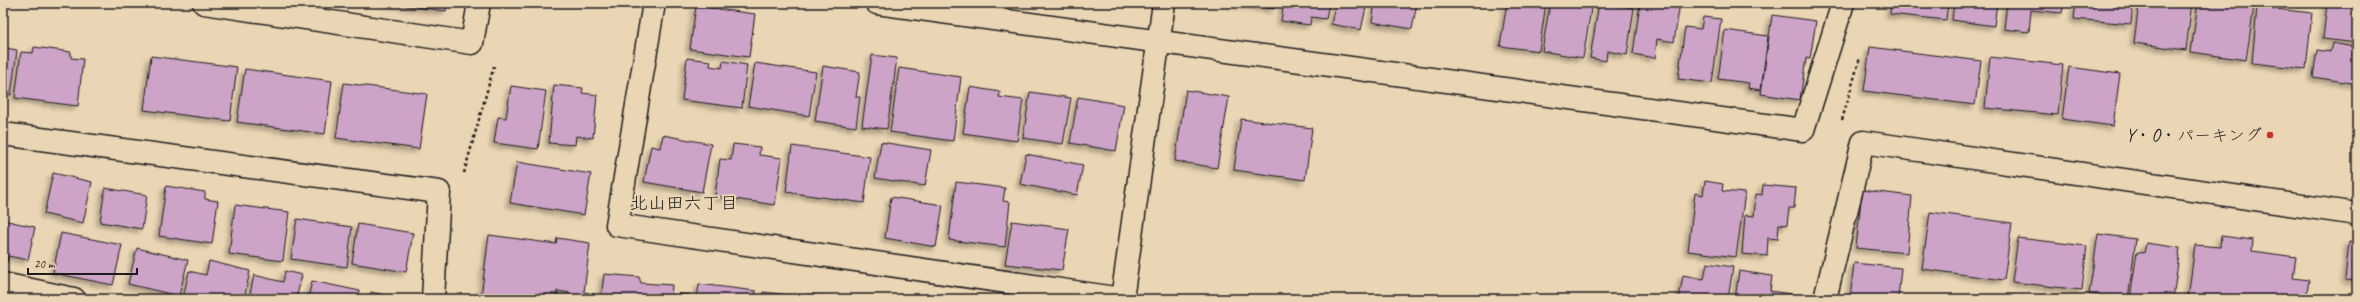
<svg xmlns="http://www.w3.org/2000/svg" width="2360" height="302" font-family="Caveat,'Klee One',sans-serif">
	<defs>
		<filter id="shadow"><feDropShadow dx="-3.5" dy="3.5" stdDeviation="2" flood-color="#0004"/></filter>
	</defs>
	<rect width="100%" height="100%" fill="#ead5b4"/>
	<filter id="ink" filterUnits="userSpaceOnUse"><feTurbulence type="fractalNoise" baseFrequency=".025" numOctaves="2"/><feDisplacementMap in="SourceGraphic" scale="8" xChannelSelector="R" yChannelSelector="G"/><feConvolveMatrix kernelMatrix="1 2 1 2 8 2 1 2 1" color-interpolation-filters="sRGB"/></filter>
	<g filter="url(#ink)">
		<g fill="#cda3c7" stroke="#1c1c1c" filter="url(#shadow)">
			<polygon points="384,3 447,3 446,11"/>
			<polygon points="1229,3 1274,3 1274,9"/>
			<polygon points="1284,3 1329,3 1326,19 1311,17 1310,25 1281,21"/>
			<polygon points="1336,3 1367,3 1361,30 1331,24"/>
			<polygon points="1375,3 1417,3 1412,29 1372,22"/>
			<polygon points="1507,3 1546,3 1539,51 1500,46"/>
			<polygon points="1550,3 1592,3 1583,58 1542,51"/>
			<polygon points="1599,3 1634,8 1627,55 1607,51 1606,61 1590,58"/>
			<polygon points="1640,3 1680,3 1674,42 1657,39 1655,58 1633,54"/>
			<polygon points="1891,3 1948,3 1946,20 1890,14"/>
			<polygon points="1954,3 1997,3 1994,26 1952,20"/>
			<polygon points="2007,3 2064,3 2062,13 2031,10 2029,32 2004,29"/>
			<polygon points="2076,3 2133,3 2131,24 2074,19"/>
			<polygon points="2139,3 2192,3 2186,50 2134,43"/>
			<polygon points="2198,3 2224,3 2254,7 2246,60 2191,52"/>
			<polygon points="2327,3 2357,7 2357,43 2323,39"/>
			<polygon points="696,6 755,14 749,57 690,49"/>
			<polygon points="2257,7 2312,13 2306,69 2252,63"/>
			<polygon points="1772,15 1816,21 1810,59 1806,58 1800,100 1761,94"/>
			<polygon points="1703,17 1721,19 1712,83 1678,79 1685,27 1701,29"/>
			<polygon points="1725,30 1768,36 1761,90 1748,88 1749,83 1718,79"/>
			<polygon points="3,42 6,42 6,48 17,50 11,95 3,93"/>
			<polygon points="2332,43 2354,47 2352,56 2357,56 2357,84 2313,77 2317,50 2330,52"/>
			<polygon points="34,47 71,52 71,58 83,59 78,106 15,98 21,52 33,53"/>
			<polygon points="1870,47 1981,61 1975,105 1864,91"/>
			<polygon points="872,55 897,58 887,129 862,126"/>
			<polygon points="151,56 237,67 230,121 144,110"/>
			<polygon points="1990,57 2063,65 2058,115 1985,108"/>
			<polygon points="687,58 711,61 710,66 722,68 723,61 747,65 742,108 682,100"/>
			<polygon points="755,63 816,72 809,116 748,106"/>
			<polygon points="823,66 860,72 856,97 860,97 856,127 815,121"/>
			<polygon points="2069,67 2120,74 2113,126 2062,119"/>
			<polygon points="899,68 961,77 953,141 890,132"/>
			<polygon points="245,69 332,81 325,134 237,122"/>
			<polygon points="344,83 427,94 419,149 336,138"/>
			<polygon points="554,85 583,88 582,93 597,95 593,138 576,136 575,145 549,143"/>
			<polygon points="511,86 546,91 538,149 494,143 498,117 506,118"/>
			<polygon points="970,87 1000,92 999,97 1023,100 1017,141 963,133"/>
			<polygon points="1186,90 1229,97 1217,168 1175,161"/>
			<polygon points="1030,92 1071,98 1063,144 1023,138"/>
			<polygon points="1078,97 1124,105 1116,151 1070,143"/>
			<polygon points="1241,119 1312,128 1305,180 1234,170"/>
			<polygon points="663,135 711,144 702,192 644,182 651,146 660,148"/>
			<polygon points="881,142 931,150 925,186 875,178"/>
			<polygon points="733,144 760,147 759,155 782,158 775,205 715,196 720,159 731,160"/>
			<polygon points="792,146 870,157 864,203 786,192"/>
			<polygon points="1026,154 1083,165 1077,195 1020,184"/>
			<polygon points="517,162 591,174 584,215 510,203"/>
			<polygon points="53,173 92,182 83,223 44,214"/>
			<polygon points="1705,181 1723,184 1722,191 1745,193 1736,257 1688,251 1695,193 1703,195"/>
			<polygon points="956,182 1005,188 1003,201 1010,202 1005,247 949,240"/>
			<polygon points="1763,185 1796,188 1794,208 1789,208 1787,225 1779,224 1778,239 1768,238 1767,256 1742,254 1745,215 1754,216 1756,194 1762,195"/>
			<polygon points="166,186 205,192 205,199 218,201 212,244 159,236"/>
			<polygon points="105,188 147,195 142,229 100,222"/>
			<polygon points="1862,190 1912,196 1907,253 1856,248"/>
			<polygon points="891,197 943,205 936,247 885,238"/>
			<polygon points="235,205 289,212 283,261 229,254"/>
			<polygon points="1930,212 2012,223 2004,280 1922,269"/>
			<polygon points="297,219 352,227 347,267 291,259"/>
			<polygon points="3,220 35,227 28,260 8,256 7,262 3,262"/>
			<polygon points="1012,221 1069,229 1062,270 1005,264"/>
			<polygon points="358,224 413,233 406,272 352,263"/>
			<polygon points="61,233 122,245 113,285 53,273"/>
			<polygon points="2098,234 2136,239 2128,299 2089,294"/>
			<polygon points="489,235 556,244 557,238 590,243 584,292 594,294 593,299 570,299 571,293 557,291 557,296 544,295 544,299 499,299 481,297"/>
			<polygon points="2221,236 2253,240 2252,251 2296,257 2293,278 2309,280 2306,299 2188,299 2195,245 2220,247"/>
			<polygon points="2018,238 2087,246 2082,290 2012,282"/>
			<polygon points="2349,242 2357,243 2357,281 2345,280"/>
			<polygon points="2146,243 2180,248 2173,299 2130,299 2137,252 2144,253"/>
			<polygon points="137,248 188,260 179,296 128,284"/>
			<polygon points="209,261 250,271 244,299 183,298 189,271 206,275"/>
			<polygon points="1707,263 1733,267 1728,299 1679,299 1683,275 1704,279"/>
			<polygon points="1854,263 1901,268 1898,299 1850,299"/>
			<polygon points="285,271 302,275 296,299 249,299 254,275 283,282"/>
			<polygon points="1739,271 1772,276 1770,291 1791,294 1790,299 1735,299"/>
			<polygon points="604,274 639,277 641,283 672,285 671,299 601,299"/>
			<polygon points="312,281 360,291 358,299 308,299"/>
			<polygon points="699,284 756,291 755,299 697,299"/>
			<polygon points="371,292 404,299 370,299"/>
			<polygon points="763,292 798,296 798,299 762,299"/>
			<polygon points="678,294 690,295 689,299 678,299"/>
			<polygon points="807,294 840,299 806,299"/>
		</g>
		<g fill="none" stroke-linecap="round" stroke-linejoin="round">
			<g stroke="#1c1c1c" stroke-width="25">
				<g id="minor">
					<polyline points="204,3 472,43 479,3"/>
					<polyline points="654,3 617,225 1122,299 1164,3"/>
					<polyline points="877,3 1803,130 1843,3"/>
					<polyline points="3,134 439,192 433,299"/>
					<polyline points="3,284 74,299"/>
					<polyline points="1825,299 1863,142 2357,214"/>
				</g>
			</g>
			<g stroke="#1c1c1c" stroke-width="2.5" stroke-dasharray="3 3" stroke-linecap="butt">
				<polyline points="1842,120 1860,58"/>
				<polyline points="464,173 494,66"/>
			</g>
			<use href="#minor" stroke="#ead5b4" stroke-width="22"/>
		</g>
	</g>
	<circle fill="#c8321e" stroke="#ead5b4" stroke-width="1.5" cx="2270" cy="135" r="4"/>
	<g text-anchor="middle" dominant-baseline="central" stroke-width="4" stroke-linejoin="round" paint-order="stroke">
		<g font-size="17" fill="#1c1c1c" stroke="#ead5b4" text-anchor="end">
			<text x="2262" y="135">Y・O・パーキング</text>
		</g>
		<g font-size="18" fill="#1c1c1c" stroke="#ead5b4">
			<text x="684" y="203">北山田六丁目</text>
		</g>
	</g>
	<rect width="2360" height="302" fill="none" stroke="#ead5b4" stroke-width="16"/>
	<rect x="8" y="8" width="2344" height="286" fill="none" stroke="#1c1c1c" stroke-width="1.5" filter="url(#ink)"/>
	<path d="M28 268v6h109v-6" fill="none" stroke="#1c1c1c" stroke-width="2"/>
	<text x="34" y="268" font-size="12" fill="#1c1c1c" stroke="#ead5b4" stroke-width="3" paint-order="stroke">20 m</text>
</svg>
